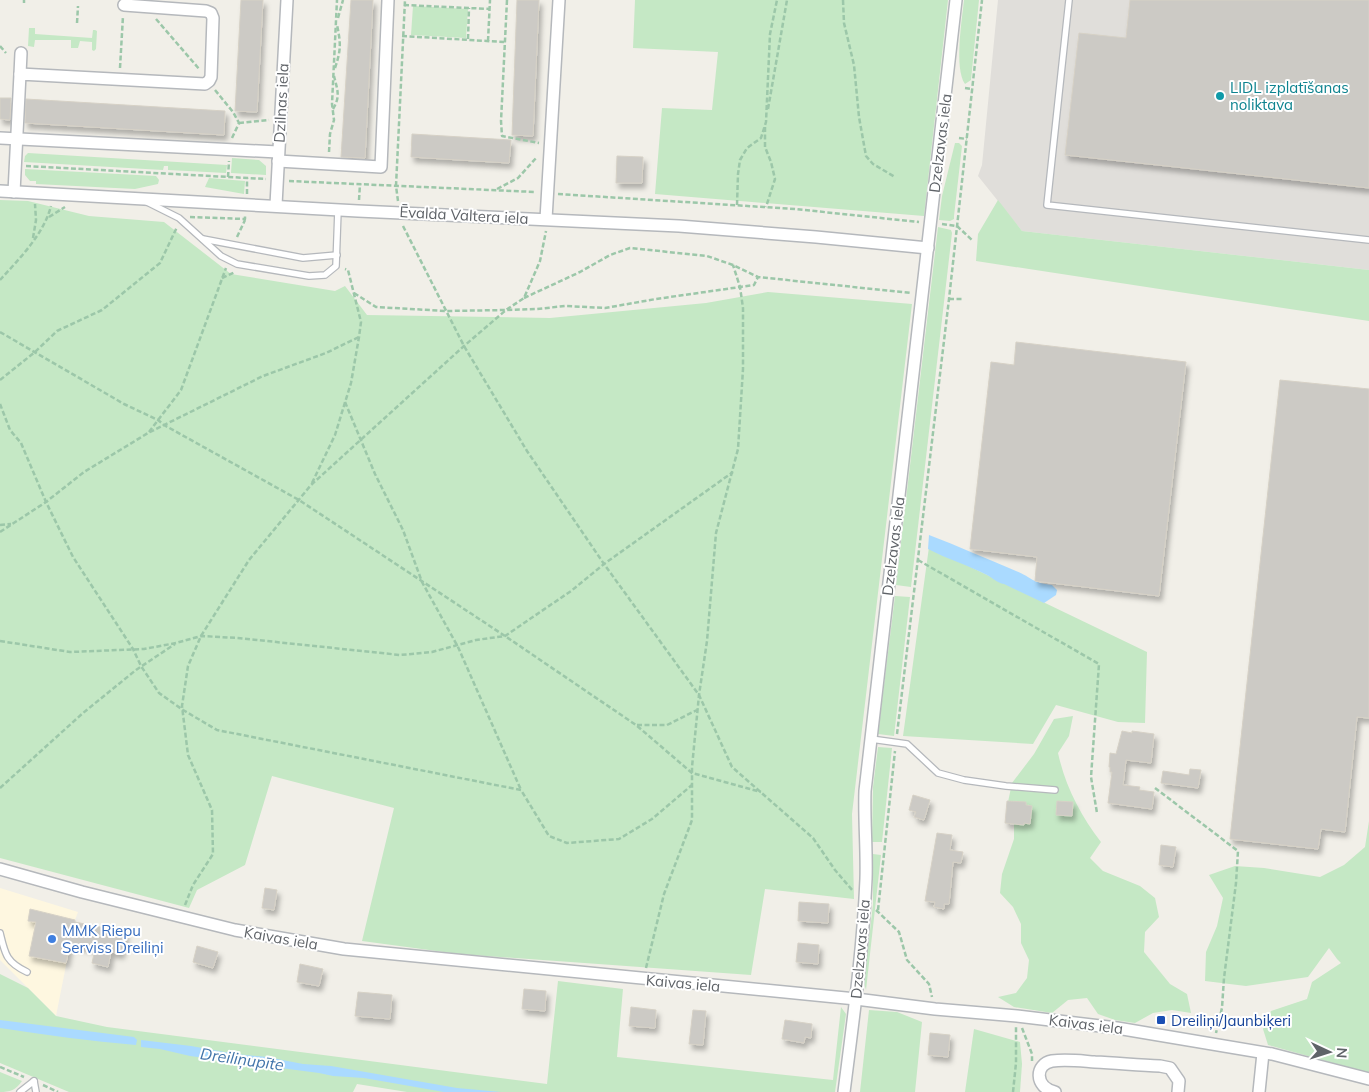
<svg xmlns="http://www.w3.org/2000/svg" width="1369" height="1092" font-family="Mulish,sans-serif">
	<defs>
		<filter id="shadow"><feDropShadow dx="3" dy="5" stdDeviation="2.5" flood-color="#0004"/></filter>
	</defs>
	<rect width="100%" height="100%" fill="#f1efe8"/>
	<polygon fill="#fef7e0" points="0,888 78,912 75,920 56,1016 0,960"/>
	<polygon fill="#e0deda" points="998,0 1369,0 1369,270 1022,231 978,176 982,165"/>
	<g fill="#c5e8c5">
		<polygon points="635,0 948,0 924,216 655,194 662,108 712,110 718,52 633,48"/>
		<path d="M964 0H979L971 80 965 84C954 68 962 20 964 0Z"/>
		<polygon points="413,6 468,9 466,38 411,35"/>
		<polygon points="29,28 35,28 35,34 92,38 93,30 95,30 97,31 96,49 94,51 92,50 92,42 80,41 78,48 71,48 71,40 35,40 34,47 28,46"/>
		<polygon points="955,143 959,143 962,146 954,216 954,219 950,221 939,220 942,196"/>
		<polygon points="28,153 227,165 226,173 168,170 168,166 164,166 163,170 24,162 25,156"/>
		<polygon points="232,158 259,160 266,166 266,175 231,173"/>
		<polygon points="25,169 156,176 159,180 158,184 135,189 36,184 36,181 30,181 25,175"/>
		<polygon points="209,178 245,181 244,194 205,187"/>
		<polygon points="0,200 28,201 89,216 164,222 231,274 335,291 345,286 367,315 550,318 706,303 768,292 912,304 852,814 854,899 765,889 751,975 459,954 362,941 394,808 272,776 245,865 197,890 189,908 0,858"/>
		<polygon points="998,200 1022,231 1369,270 1369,321 976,261 978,234"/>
		<polygon points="938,227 951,230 952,233 911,587 896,585"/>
		<polygon points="929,547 1147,652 1145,723 1118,722 1056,705 1033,744 903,736"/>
		<polygon points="895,596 910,597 894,736 878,734"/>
		<path d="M1073 716 1069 736 1058 753C1065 785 1080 815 1101 842L1090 858 1103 871 1140 886 1155 898 1159 917 1145 932 1144 952 1170 984 1187 994 1191 1013 1172 1010 1153 1013 1135 1023 1115 1020 1098 1014 1087 998 1068 1000 1052 1013 1014 1007 998 997 1016 993 1027 978 1029 960 1021 943V924L1013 907 1000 893 1002 874 1014 839V820L1008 802 1012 783 1034 754 1054 719Z"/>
		<polygon points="878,747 892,748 882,842 872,842 873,787"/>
		<polygon points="1369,821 1369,1073 1268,1045 1263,1029 1271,1011 1307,999 1312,982 1341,963 1337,959 1329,948 1308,977 1246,986 1205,981 1206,952 1217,926 1223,898 1209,875 1235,866 1264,868 1320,877 1344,865 1365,847"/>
		<polygon points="873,854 881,855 866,990 864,983 873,904"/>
		<polygon points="0,974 28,988 56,1016 107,1027 547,1084 558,981 623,989 617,1057 833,1080 841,1007 846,1014 835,1092 407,1092 357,1084 353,1092 69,1092 0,1063"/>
		<polygon points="869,1010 897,1012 922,1022 915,1092 860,1092"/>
		<polygon points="974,1029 1020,1042 1022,1064 1020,1092 965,1092"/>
		<path d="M0 1072 22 1081C16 1090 10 1092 0 1092Z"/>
	</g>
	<g fill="#aadaff">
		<path d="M929 535C958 546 987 559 1016 571 1033 578 1032 583 1052 585L1057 590 1056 595 1044 603 1004 584C997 583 993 578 987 575 968 565 947 559 928 549Z"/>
		<path d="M0 1020 134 1037 137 1040 136 1045C91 1041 45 1035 0 1028Z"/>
		<polygon points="141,1040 191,1046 236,1054 267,1057 303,1064 331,1066 457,1088 501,1092 444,1092 364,1078 333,1076 319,1073 190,1056 160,1049 141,1047"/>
	</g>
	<g fill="#cccac5" stroke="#d6d1c6" filter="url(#shadow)">
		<polygon points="241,0 263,0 257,112 235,111"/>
		<polygon points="351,0 373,0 365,158 341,157"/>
		<polygon points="517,0 539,0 533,136 512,135"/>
		<polygon points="1130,0 1369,0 1369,188 1065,155 1079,33 1126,38"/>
		<polygon points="0,98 11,98 10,120 0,119"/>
		<polygon points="26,99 225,111 224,135 25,123"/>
		<polygon points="412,134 511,140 509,163 411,157"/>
		<polygon points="617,156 643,157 642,183 616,183"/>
		<polygon points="1016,342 1186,362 1159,596 1035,581 1037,557 970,549 991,362 1014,365"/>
		<polygon points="1280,380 1369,389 1369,718 1357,717 1345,832 1321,829 1318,849 1230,839"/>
		<polygon points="1122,731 1132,733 1132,731 1154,734 1151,763 1126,760 1123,785 1140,787 1139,790 1154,792 1152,809 1108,803 1112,772 1110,772 1110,767 1109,767 1110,753 1116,754"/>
		<polygon points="1190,769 1201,770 1198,788 1161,783 1163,771 1189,775"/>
		<polygon points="913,795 930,800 924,820 914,817 916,812 909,810"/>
		<polygon points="1007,801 1026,802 1026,805 1032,806 1030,824 1024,823 1024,825 1005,823"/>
		<polygon points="1057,801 1073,802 1072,816 1056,815"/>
		<polygon points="937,833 952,835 950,850 963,852 961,863 953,862 949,904 944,904 944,909 934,907 935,902 925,901"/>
		<polygon points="1161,845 1176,847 1173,867 1159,865"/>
		<polygon points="265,888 277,890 274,910 262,908"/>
		<polygon points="799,902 829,904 828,923 798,921"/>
		<polygon points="30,909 75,920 75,922 126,932 121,954 111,952 108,967 92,963 95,949 70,944 66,963 29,956 36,922 28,921"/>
		<polygon points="798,943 819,945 818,964 796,962"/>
		<polygon points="197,946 218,952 213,968 193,962"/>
		<polygon points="300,964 323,969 319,986 297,982"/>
		<polygon points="524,989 546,991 545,1011 522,1009"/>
		<polygon points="358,992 392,995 390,1019 355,1016"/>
		<polygon points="631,1007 656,1010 655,1028 629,1026"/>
		<polygon points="693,1010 706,1011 703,1045 689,1044"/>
		<polygon points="785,1020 812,1024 811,1038 805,1037 804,1043 782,1039"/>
		<polygon points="930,1033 950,1035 948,1057 928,1055"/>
	</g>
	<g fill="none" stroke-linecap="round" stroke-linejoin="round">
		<g stroke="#b5b8bc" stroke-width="8">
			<g id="lane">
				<polyline points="1069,0 1047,205 1369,240"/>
				<polyline points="147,202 179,218 221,256 237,264 309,276 325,275 336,266 338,210"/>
				<polyline points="203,239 303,258 337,255"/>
				<polyline points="871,739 907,744 938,773 964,780 1006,786 1055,790"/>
				<path d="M0 933C5 954 6 962 27 972"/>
				<polyline points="34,1081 36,1092"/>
				<polyline points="20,1092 34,1081"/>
			</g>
		</g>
		<g stroke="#b5b8bc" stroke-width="14">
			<g id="street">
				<polyline points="20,74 21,53"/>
				<polyline points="0,138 278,152"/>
				<polyline points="278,161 381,167 388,0"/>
				<polyline points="0,191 358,211 679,226 816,237 928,248"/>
				<polyline points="14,192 20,74 205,84 209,81 211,77 213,18 211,13 206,11 124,5"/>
				<polyline points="276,205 287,0"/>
				<polyline points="546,219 559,0"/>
				<polyline points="0,869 82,892 235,930 344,949 856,999 935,1009 1017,1016 1117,1028 1272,1054 1369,1079"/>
				<path d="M844 1092C853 1021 863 950 866 879 867 850 864 821 865 791L956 0"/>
				<path d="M1055 1092C1034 1087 1035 1064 1052 1061 1066 1059 1081 1061 1095 1062 1116 1063 1138 1065 1160 1066L1170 1068 1179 1081 1178 1092"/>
				<polyline points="1259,1092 1263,1053"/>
			</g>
		</g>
		<g stroke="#9cc7a9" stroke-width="2.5" stroke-dasharray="5 2.5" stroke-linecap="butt">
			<polyline points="507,0 501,121 502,136 539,143"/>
			<polyline points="843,0 844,23 854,65 859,117 866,156 873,164 895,177"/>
			<polyline points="24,3 24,0"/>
			<polyline points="404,5 490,9"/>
			<polyline points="338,18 343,0"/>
			<polyline points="156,19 200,70"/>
			<polyline points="77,23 78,6"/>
			<polyline points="402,36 504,42"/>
			<polyline points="468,39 469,8"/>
			<polyline points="488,41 490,0"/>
			<polyline points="0,46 6,53"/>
			<polyline points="120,68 123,16"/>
			<path d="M335 68C341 50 341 44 337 25"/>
			<polyline points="965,88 972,89"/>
			<polyline points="215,90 233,112 239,123 232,138"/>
			<path d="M333 109C341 96 337 89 334 76"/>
			<polyline points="768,109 787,0"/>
			<polyline points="239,123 269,120"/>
			<polyline points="765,127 765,147 771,162 775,179 766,207"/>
			<polyline points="959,138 967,139"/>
			<polyline points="329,152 330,134 334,120 332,104 337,0"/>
			<polyline points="26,166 266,179"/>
			<polyline points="228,177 229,161"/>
			<polyline points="289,181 535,192"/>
			<polyline points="497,189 518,178 537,157"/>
			<polyline points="247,194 247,178"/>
			<polyline points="558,194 795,209 919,222"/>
			<polyline points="359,200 360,184"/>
			<polyline points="398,201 396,186 405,0"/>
			<polyline points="737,205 738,174 740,160 747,148 761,138 766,122 770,34 777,0"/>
			<polyline points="49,217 65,207"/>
			<polyline points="190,217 245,219 245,215"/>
			<polyline points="942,224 957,226 972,240"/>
			<polyline points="403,226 464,346 527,451 604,564 699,695 732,767 813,838 835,870 853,891"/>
			<polyline points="237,237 245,220"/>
			<polyline points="33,238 36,220 35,204"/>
			<polyline points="222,278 235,272"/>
			<path d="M0 280C19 259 44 234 51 206"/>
			<polyline points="354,293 376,307 446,311 506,310 537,309 565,306 605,308 656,299 754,285 758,277"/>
			<polyline points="524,298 580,272 610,255 630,248 707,256 733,265 758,277 911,293"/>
			<polyline points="949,299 963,299"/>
			<polyline points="0,332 124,404 158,420 164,425 299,500 505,636 636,725 692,773 761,792"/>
			<polyline points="0,380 35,352 57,331 102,310 160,263 177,227"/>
			<polyline points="345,402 375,474 403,530 422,582 458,647 521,790"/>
			<polyline points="0,404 10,430 21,443 46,502 73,557 133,649 141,666 159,693 183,710 217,730 521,790 549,836 567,843 619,839 652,819 692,785"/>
			<polyline points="149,432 181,390 226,268"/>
			<polyline points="312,483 335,435 351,383 359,337 361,322 348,270 345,269"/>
			<polyline points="0,525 11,524"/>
			<polyline points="0,532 46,502 84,472 148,433 263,376 326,353 359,337"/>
			<polyline points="918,560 1099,664 1091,777 1097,813"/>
			<polyline points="0,641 70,652 144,649 176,643 201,636 238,638 400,655 432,652 476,640 505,636 571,591 604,564 733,472"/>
			<polyline points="637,725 667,725 697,710"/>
			<polyline points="897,734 949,299 982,0"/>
			<polyline points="0,788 83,713 136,670 175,644"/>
			<polyline points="1155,788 1238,851 1236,883 1224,978 1222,1008 1216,1033"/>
			<polyline points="185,905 193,885 213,854 212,810 188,755 182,706 188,666 201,636 249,560 311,485 464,346 506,310 524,298 540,261 546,231"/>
			<polyline points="876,910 899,932 907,960 929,984 932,997"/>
			<polyline points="878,910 895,751"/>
			<polyline points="646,968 664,894 692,820 692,767 699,695 707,641 716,533 738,449 743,369 743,308 740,287 733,265"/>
			<polyline points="1022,1028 1032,1054 1032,1061"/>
			<polyline points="0,1067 24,1077"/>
			<polyline points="43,1085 58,1092"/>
			<polyline points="1013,1092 1016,1063 1016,1027"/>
		</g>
		<use href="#lane" stroke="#fff" stroke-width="5.5"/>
		<use href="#street" stroke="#fff" stroke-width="11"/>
	</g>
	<circle fill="#0f9aa8" stroke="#fff" stroke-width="2" cx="1220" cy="96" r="5"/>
	<circle fill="#3f7fe0" stroke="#fff" stroke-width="2" cx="52" cy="939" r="5"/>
	<rect fill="#1a4fb4" stroke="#fff" stroke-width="2" x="1156" y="1015" width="10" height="10" rx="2.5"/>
	<g text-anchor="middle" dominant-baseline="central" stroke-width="4" stroke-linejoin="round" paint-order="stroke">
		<g font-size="15" fill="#0d838f" stroke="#fff" text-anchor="start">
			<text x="1230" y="87">LIDL izplatīšanas<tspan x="1230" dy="17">noliktava</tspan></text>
		</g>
		<g font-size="15" fill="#5f6368" stroke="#fff">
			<text transform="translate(281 103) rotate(-87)">Dzilnas iela</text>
			<text transform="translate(940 143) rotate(-83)">Dzelzavas iela</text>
			<text transform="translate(464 215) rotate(3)">Ēvalda Valtera iela</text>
			<text transform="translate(893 546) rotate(-83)">Dzelzavas iela</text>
			<text transform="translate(281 938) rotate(10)">Kaivas iela</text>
			<text transform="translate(860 949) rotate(-85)">Dzelzavas iela</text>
			<text transform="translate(683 983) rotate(5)">Kaivas iela</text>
			<text transform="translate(1086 1024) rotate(7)">Kaivas iela</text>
		</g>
		<g font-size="15" fill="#366cbe" stroke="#fff" text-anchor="start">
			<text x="62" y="930">MMK Riepu<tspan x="62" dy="17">Serviss Dreiliņi</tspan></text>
		</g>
		<g font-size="15" fill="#164399" stroke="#fff" text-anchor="start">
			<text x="1171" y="1020">Dreiliņi/Jaunbiķeri</text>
		</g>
		<g font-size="16" font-style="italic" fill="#4174aa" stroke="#fff">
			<text transform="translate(242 1059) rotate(8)">Dreiliņupīte</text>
		</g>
	</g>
	<g transform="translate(1329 1052) rotate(94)" stroke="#ffffff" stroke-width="4" paint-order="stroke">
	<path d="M0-4L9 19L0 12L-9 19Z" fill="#5f6368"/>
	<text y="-8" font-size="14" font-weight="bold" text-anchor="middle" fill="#5f6368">N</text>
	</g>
</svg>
